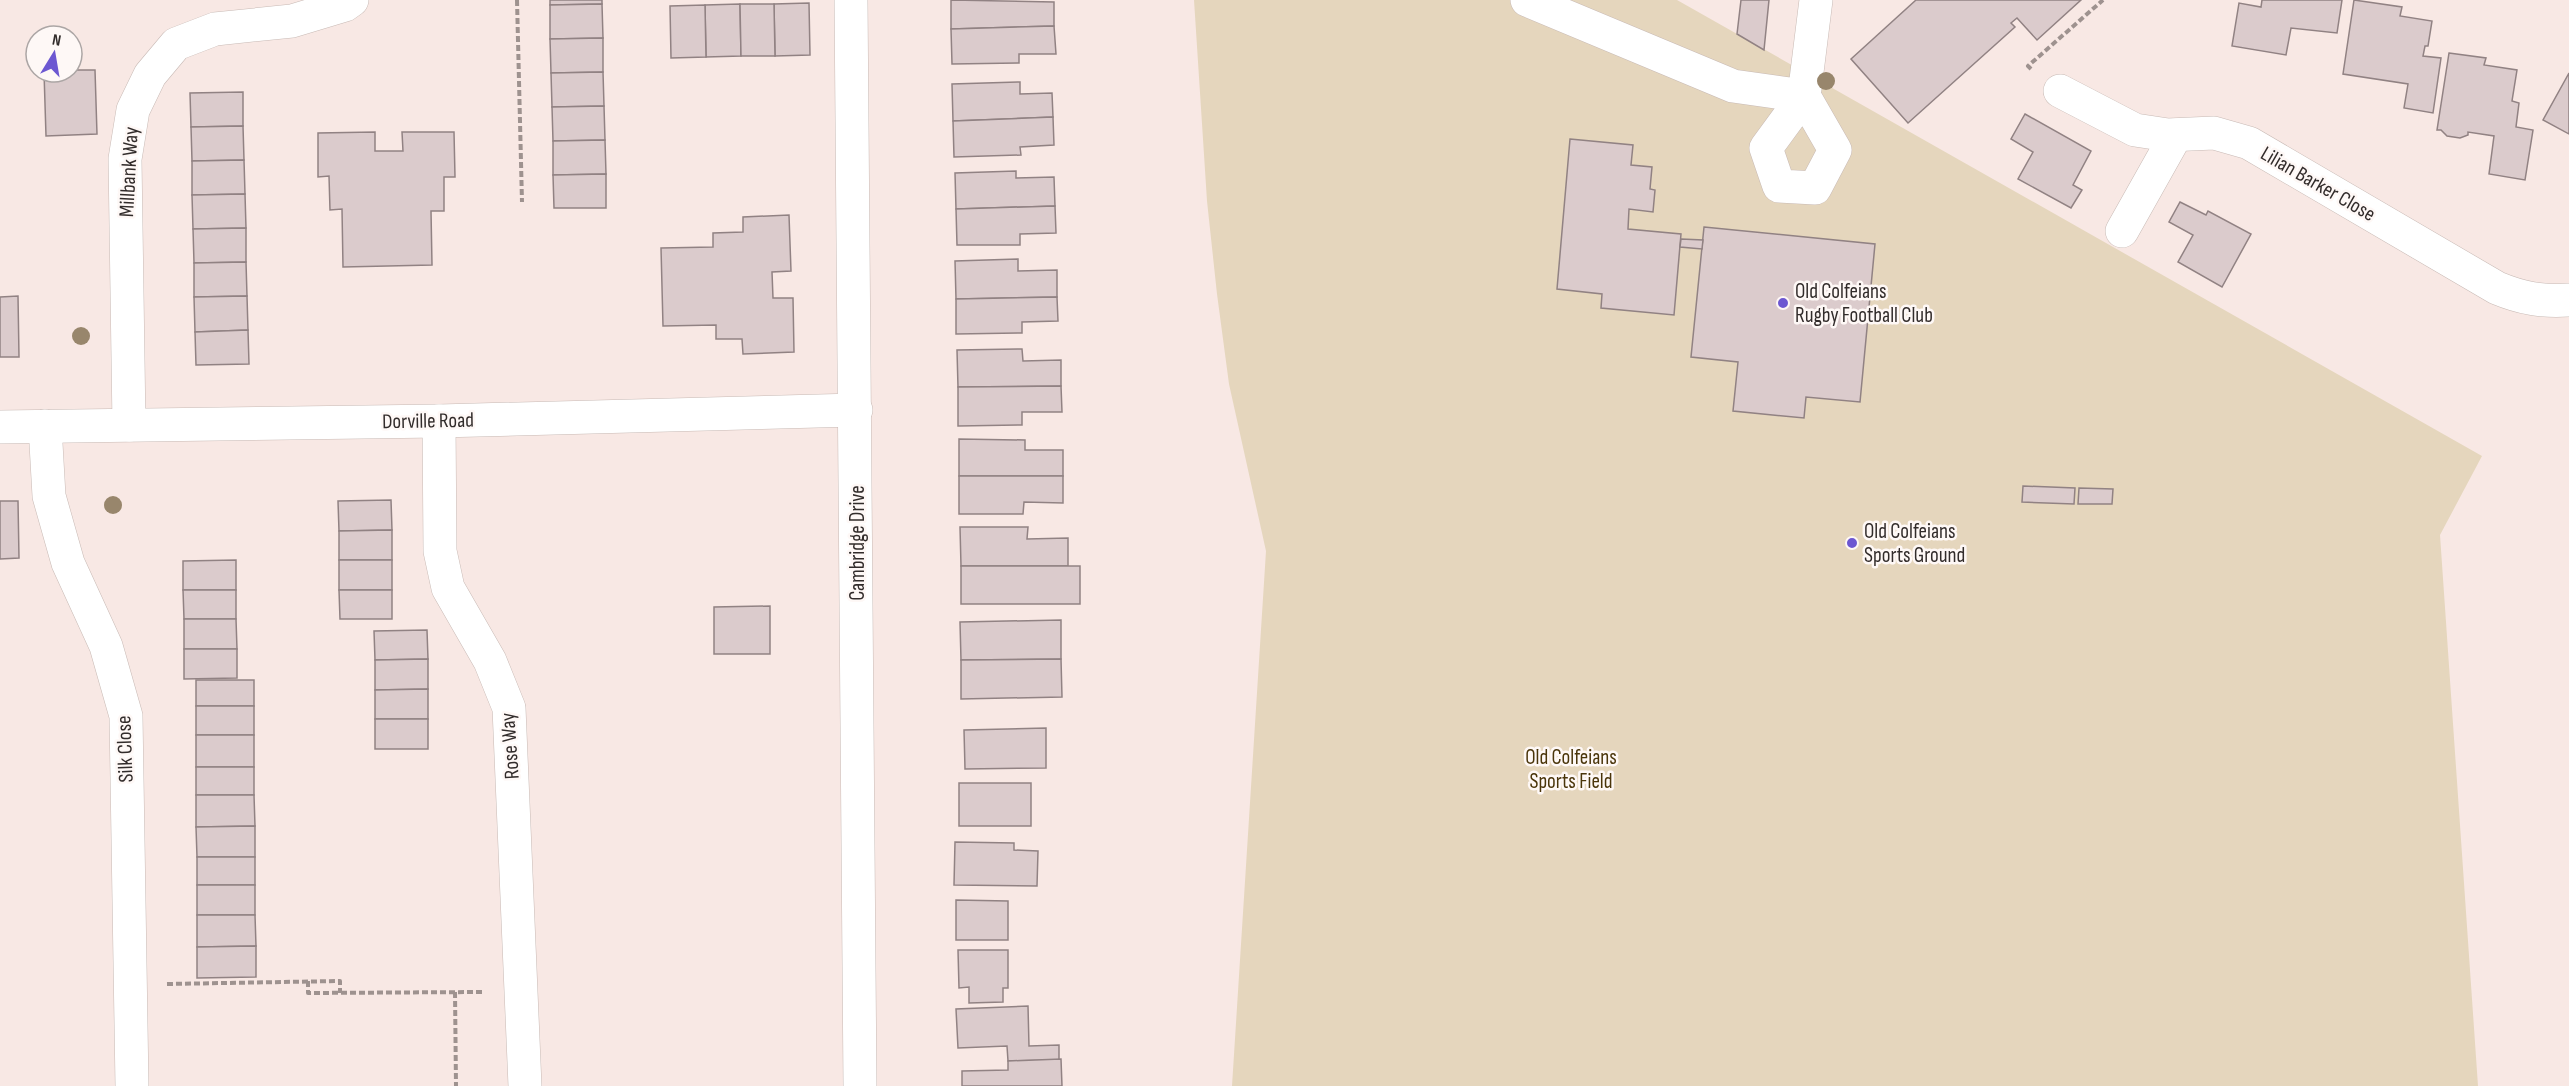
<svg xmlns="http://www.w3.org/2000/svg" width="2569" height="1086" font-family="'Sofia Sans Condensed',sans-serif">
	<rect width="100%" height="100%" fill="#f8e8e4"/>
	<polygon fill="#e5d6bd" points="1194,0 1677,0 2482,456 2440,535 2478,1086 1232,1086 1266,551 1229,384 1217,294 1207,201"/>
	<g fill="#dbcbcc" stroke="#918283" stroke-width="1.5">
		<polygon points="550,0 602,0 602,4 550,5"/>
		<polygon points="951,0 1054,2 1054,26 951,29"/>
		<polygon points="1741,0 1769,0 1764,50 1737,34"/>
		<polygon points="1916,0 2081,0 2037,40 2017,18 2011,23 2015,27 1908,123 1851,59"/>
		<polygon points="2262,0 2342,0 2337,33 2291,28 2286,55 2232,46 2239,3 2261,7"/>
		<polygon points="2354,0 2402,7 2400,16 2432,21 2428,46 2425,46 2423,56 2441,58 2433,113 2404,108 2408,84 2343,74"/>
		<polygon points="809,3 810,55 775,56 774,4"/>
		<polygon points="602,4 603,38 550,39 550,5"/>
		<polygon points="740,4 741,56 706,57 705,5"/>
		<polygon points="740,4 774,4 775,56 741,56"/>
		<polygon points="705,5 706,57 671,58 670,6"/>
		<polygon points="1054,26 1056,54 1019,54 1019,63 952,64 951,29"/>
		<polygon points="603,38 603,72 551,73 550,39"/>
		<polygon points="2449,53 2486,58 2484,65 2517,70 2512,101 2519,103 2516,127 2533,130 2525,180 2489,174 2494,136 2468,132 2468,135 2460,138 2447,136 2441,130 2437,130"/>
		<polygon points="72,70 95,70 97,134 46,136 44,72"/>
		<polygon points="603,72 604,106 552,107 551,73"/>
		<polygon points="2569,73 2569,134 2543,120"/>
		<polygon points="1020,82 1020,94 1052,93 1053,117 953,121 952,84"/>
		<polygon points="243,92 243,126 191,127 190,93"/>
		<polygon points="604,106 605,140 553,141 552,107"/>
		<polygon points="2025,114 2091,151 2073,185 2082,190 2071,208 2018,179 2033,152 2011,139"/>
		<polygon points="1053,117 1054,145 1020,147 1021,155 954,157 953,121"/>
		<polygon points="243,126 244,160 192,161 191,127"/>
		<polygon points="375,132 375,151 403,151 402,132 454,132 455,177 444,177 444,211 431,211 432,265 343,267 342,209 330,210 329,176 318,177 318,133"/>
		<polygon points="1570,139 1633,145 1631,165 1652,167 1650,189 1655,190 1653,212 1629,209 1628,229 1681,234 1674,315 1601,308 1602,294 1557,289"/>
		<polygon points="605,140 606,174 553,175 553,141"/>
		<polygon points="244,160 245,194 192,195 192,161"/>
		<polygon points="1016,171 1016,178 1054,177 1055,206 956,209 955,173"/>
		<polygon points="606,174 606,208 554,208 553,175"/>
		<polygon points="245,194 246,228 193,229 192,195"/>
		<polygon points="2180,202 2206,215 2208,211 2251,234 2222,287 2178,262 2193,235 2169,222"/>
		<polygon points="1055,206 1056,233 1020,234 1020,245 957,245 956,209"/>
		<polygon points="789,215 791,271 772,272 773,298 793,298 794,352 743,354 742,339 716,339 716,325 663,326 661,248 713,247 713,233 743,232 743,217"/>
		<polygon points="1704,227 1875,244 1860,402 1806,397 1804,418 1733,411 1738,362 1691,357"/>
		<polygon points="246,228 246,262 194,263 193,229"/>
		<polygon points="1681,239 1703,240 1702,249 1680,247"/>
		<polygon points="1018,259 1018,271 1057,270 1057,297 956,299 955,261"/>
		<polygon points="246,262 247,296 194,297 194,263"/>
		<polygon points="18,296 19,357 0,357 0,297"/>
		<polygon points="247,296 248,330 195,332 194,297"/>
		<polygon points="1057,297 1058,321 1022,322 1022,333 956,334 956,299"/>
		<polygon points="248,330 249,364 196,365 195,332"/>
		<polygon points="1022,349 1023,361 1061,360 1061,386 958,387 957,350"/>
		<polygon points="1061,386 1062,412 1022,412 1022,425 958,426 958,387"/>
		<polygon points="959,439 1025,440 1025,450 1063,450 1063,476 959,476"/>
		<polygon points="959,476 1063,476 1063,503 1024,502 1023,514 959,514"/>
		<polygon points="2023,486 2075,488 2074,504 2022,502"/>
		<polygon points="2079,488 2113,489 2112,504 2078,504"/>
		<polygon points="391,500 392,530 339,531 338,501"/>
		<polygon points="0,501 18,501 19,558 0,559"/>
		<polygon points="960,527 1028,527 1027,539 1068,538 1068,566 961,566"/>
		<polygon points="392,530 392,560 339,560 339,531"/>
		<polygon points="236,560 236,590 183,590 183,561"/>
		<rect x="339" y="560" width="53" height="30"/>
		<rect x="961" y="566" width="119" height="38"/>
		<polygon points="183,590 236,590 236,619 184,619"/>
		<polygon points="339,590 392,590 392,619 340,619"/>
		<polygon points="770,606 770,654 714,654 714,607"/>
		<polygon points="184,619 236,619 237,649 184,649"/>
		<polygon points="1061,620 1061,659 961,660 960,622"/>
		<polygon points="427,630 428,659 375,660 374,631"/>
		<polygon points="184,649 237,649 237,678 184,679"/>
		<polygon points="428,659 428,689 375,690 375,660"/>
		<polygon points="1061,659 1062,697 961,699 961,660"/>
		<rect x="196" y="680" width="58" height="26"/>
		<polygon points="428,689 428,719 375,719 375,690"/>
		<rect x="196" y="706" width="58" height="29"/>
		<rect x="375" y="719" width="53" height="30"/>
		<polygon points="1046,728 1046,768 965,769 964,730"/>
		<rect x="196" y="735" width="58" height="32"/>
		<rect x="196" y="767" width="58" height="28"/>
		<rect x="959" y="783" width="72" height="43"/>
		<polygon points="196,795 254,795 255,826 196,827"/>
		<polygon points="255,826 255,857 197,857 196,827"/>
		<polygon points="955,842 1014,843 1014,850 1038,851 1037,886 954,885"/>
		<rect x="197" y="857" width="58" height="28"/>
		<rect x="197" y="885" width="58" height="30"/>
		<polygon points="956,900 1008,901 1008,940 956,940"/>
		<polygon points="197,915 255,915 256,946 197,947"/>
		<polygon points="256,946 256,977 197,978 197,947"/>
		<polygon points="958,950 1008,950 1008,988 1003,988 1003,1002 969,1003 969,987 959,988"/>
		<polygon points="1028,1006 1029,1046 1059,1045 1059,1060 1008,1061 1007,1046 958,1048 956,1009"/>
		<polygon points="1061,1059 1062,1086 962,1086 962,1071 1008,1070 1008,1061"/>
	</g>
	<g fill="none" stroke-linecap="round" stroke-linejoin="round">
		<g stroke="#c8bab5" stroke-width="34">
			<g id="minor">
				<polyline points="851,0 860,1086"/>
				<polyline points="1527,0 1733,86 1804,96 1816,0"/>
				<path d="M2060 91 2135 130 2168 135 2214 133 2249 143 2497 288C2521 298 2542 302 2569 300"/>
				<polygon points="1804,96 1835,150 1815,188 1779,186 1766,148"/>
				<polyline points="2122,231 2176,135"/>
				<polyline points="439,421 440,551 448,588 490,661 509,708 525,1086"/>
				<polyline points="129,425 125,159 133,110 150,75 176,44 215,29 292,21 345,5 352,0"/>
				<polyline points="45,426 49,496 68,563 106,646 126,716 132,1086"/>
				<polyline points="0,427 439,421 856,410"/>
			</g>
		</g>
		<g stroke="#9e928f" stroke-width="4" stroke-dasharray="6 3" stroke-linecap="butt">
			<polyline points="517,0 522,202"/>
			<polyline points="2031,69 2028,66 2103,0"/>
			<polyline points="308,981 308,993 485,992"/>
			<polyline points="167,984 340,981 340,993"/>
			<polyline points="455,992 456,1086"/>
		</g>
		<use href="#minor" stroke="#fff" stroke-width="33"/>
	</g>
	<g fill="#98866c">
		<circle cx="1826" cy="81" r="9"/>
		<circle cx="81" cy="336" r="9"/>
		<circle cx="113" cy="505" r="9"/>
	</g>
	<g fill="#6c57d1" stroke="#fef8f6" stroke-width="2">
		<circle cx="1783" cy="303" r="6"/>
		<circle cx="1852" cy="543" r="6"/>
	</g>
	<g text-anchor="middle" dominant-baseline="central" stroke-width="5" stroke-linejoin="round" paint-order="stroke">
		<g font-size="21" fill="#322c2b" stroke="#fef8f6">
			<text transform="translate(129 172) rotate(-87)">Millbank Way</text>
			<text transform="translate(2318 184) rotate(30)">Lilian Barker Close</text>
			<text transform="translate(428 421) rotate(-1)">Dorville Road</text>
			<text transform="translate(857 543) rotate(-90)">Cambridge Drive</text>
			<text transform="translate(510 746) rotate(-94)">Rose Way</text>
			<text transform="translate(125 749) rotate(-92)">Silk Close</text>
		</g>
		<g font-size="21" fill="#322c2b" stroke="#fef8f6" text-anchor="start">
			<text x="1795" y="291">Old Colfeians<tspan x="1795" dy="24">Rugby Football Club</tspan></text>
			<text x="1864" y="531">Old Colfeians<tspan x="1864" dy="24">Sports Ground</tspan></text>
		</g>
		<g font-size="21" fill="#4a350a" stroke="#fef8f6">
			<text x="1571" y="757">Old Colfeians<tspan x="1571" dy="24">Sports Field</tspan></text>
		</g>
	</g>
	<g transform="translate(54 54) rotate(11)"><circle r="28" fill="#fef8f6" stroke="#aca6a5" stroke-width="1.5"/>
	<path d="M0-4.5L10 22L0 15L-10 22Z" fill="#6c57d1"/>
	<text y="-9" font-size="16" font-weight="bold" text-anchor="middle" fill="#322c2b">N</text>
	</g>
</svg>
